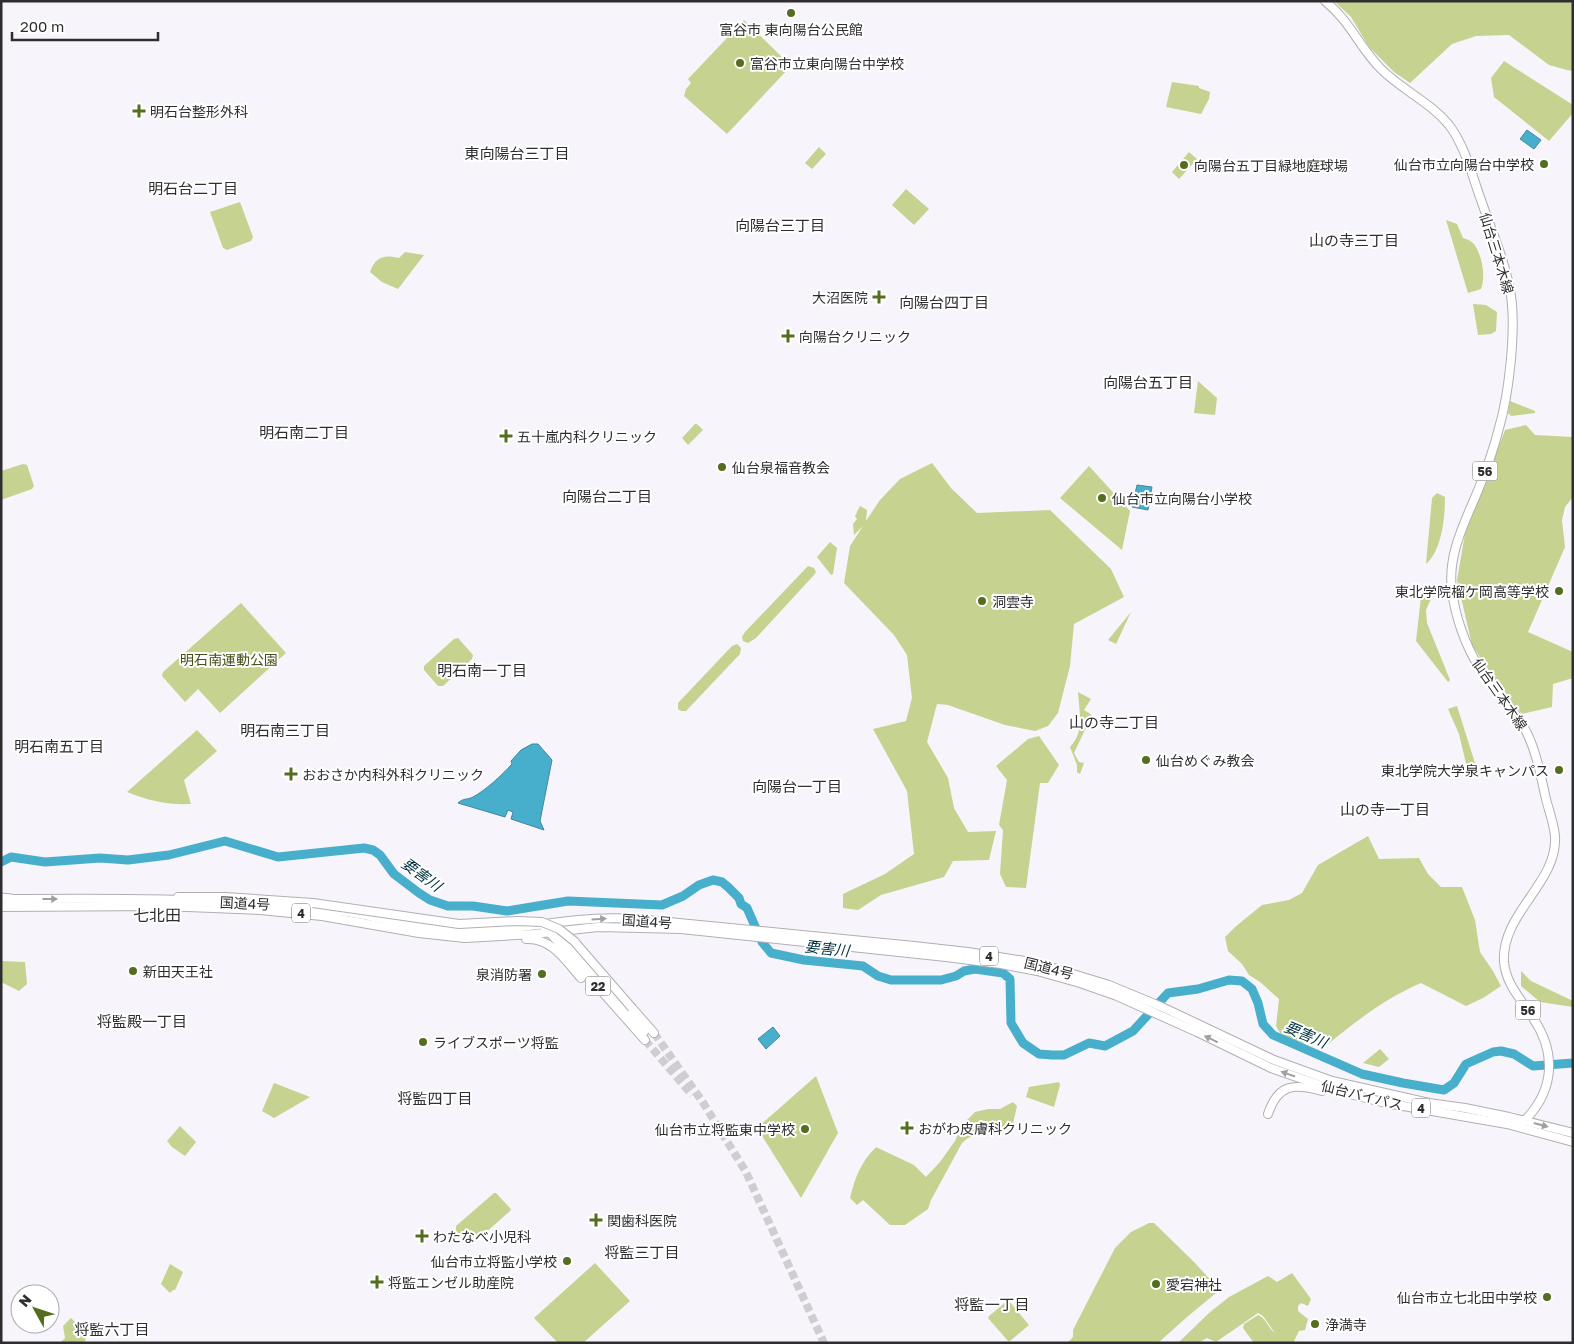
<svg xmlns="http://www.w3.org/2000/svg" width="1574" height="1344" font-family="'Golos Text','Noto Sans JP',sans-serif">
	<rect width="100%" height="100%" fill="#f7f5fb"/>
	<g fill="#c6d28f">
		<polygon points="1334,1 1573,1 1573,71 1567,70 1549,65 1509,35 1476,36 1452,44 1410,83 1394,72 1369,47 1351,17"/>
		<polygon points="744,20 791,66 727,134 684,96 686,89 691,83 688,79"/>
		<polygon points="1504,61 1573,105 1573,113 1549,141 1494,97 1491,78"/>
		<polygon points="1172,82 1199,86 1199,88 1210,92 1209,99 1201,114 1166,107"/>
		<polygon points="819,147 826,154 812,169 805,163"/>
		<polygon points="1189,152 1197,159 1179,179 1172,172"/>
		<polygon points="906,189 929,209 914,225 892,205"/>
		<polygon points="240,202 253,237 251,241 227,250 223,248 210,212"/>
		<path d="M1446 220 1457 224 1463 238C1467 239 1471 241 1474 244 1482 255 1486 276 1481 289L1468 293Z"/>
		<path d="M405 252 424 255 398 289 382 282 370 272C375 257 384 254 399 258Z"/>
		<polygon points="1473,304 1486,305 1497,312 1496,331 1491,334 1478,335"/>
		<polygon points="1198,381 1217,398 1215,415 1194,413"/>
		<polygon points="1510,401 1535,411 1535,413 1511,416 1508,413"/>
		<polygon points="695,424 697,424 703,430 688,445 682,438"/>
		<polygon points="1526,425 1535,435 1573,437 1573,497 1565,507 1562,520 1565,547 1528,632 1573,652 1573,678 1553,684 1552,707 1522,714 1498,684 1472,645 1457,580 1465,534 1505,430"/>
		<polygon points="932,463 951,488 977,513 1050,510 1111,569 1124,597 1074,624 1070,666 1058,713 1048,726 1035,731 1005,725 948,705 937,704 927,742 948,778 954,808 968,832 996,831 989,860 953,861 944,877 881,895 858,910 843,908 843,894 885,874 914,854 907,791 873,729 906,721 912,698 907,655 894,635 844,583 850,546 863,526 854,535 853,524 857,519 855,516 860,506 867,510 866,521 880,500 900,479"/>
		<polygon points="23,464 27,465 34,486 32,489 1,500 1,471"/>
		<polygon points="1089,466 1130,511 1122,550 1060,498"/>
		<path d="M1437 493 1445 497C1445 517 1442 550 1426 564L1432 498Z"/>
		<polygon points="830,542 837,548 833,574 831,575 817,557"/>
		<polygon points="808,566 814,568 816,572 814,575 756,638 748,643 743,641 742,637 745,632"/>
		<polygon points="1421,597 1431,599 1426,610 1427,623 1450,680 1448,682 1416,641"/>
		<polygon points="241,603 286,653 220,713 198,689 185,702 162,676 163,672"/>
		<polygon points="1131,612 1116,644 1108,640"/>
		<polygon points="458,638 473,655 472,659 443,686 438,686 424,670 424,666 454,639"/>
		<polygon points="737,644 741,648 740,654 686,711 681,711 678,709 678,703 732,646"/>
		<path d="M1078 692 1091 699 1084 710 1092 715 1074 753 1079 762 1084 763 1080 774 1077 772V765L1070 747C1085 732 1079 711 1078 692Z"/>
		<polygon points="1457,706 1475,763 1469,776 1459,734 1448,709"/>
		<path d="M197 730 217 751 184 780 191 804C168 805 149 801 127 792Z"/>
		<polygon points="1039,736 1059,765 1048,783 1040,783 1026,888 1006,887 1000,874 1003,830 999,825 1007,780 996,766 1028,739"/>
		<path d="M1368 836 1379 859 1419 858 1428 874 1441 887H1462L1475 920 1480 952 1493 971 1501 986 1483 998 1466 1006 1421 983C1386 998 1356 1021 1327 1045L1285 1041 1276 1026 1279 999 1260 982 1249 975 1242 964 1228 951 1225 937 1235 927 1262 905 1289 900 1302 893 1318 865Z"/>
		<polygon points="1,961 25,962 27,984 19,991 1,982"/>
		<polygon points="1521,971 1531,981 1573,1001 1573,1007 1540,1002 1521,986"/>
		<polygon points="1380,1049 1389,1059 1379,1067 1363,1063"/>
		<polygon points="816,1076 838,1133 801,1198 757,1128"/>
		<polygon points="1059,1082 1060,1085 1054,1107 1026,1097 1029,1087"/>
		<polygon points="274,1083 310,1097 274,1118 262,1111"/>
		<path d="M1013 1102 1017 1106 1013 1124 968 1138 962 1143 931 1200 928 1209 905 1225H890L863 1200 857 1205 850 1198C855 1177 861 1162 876 1147L914 1165 926 1177 940 1162 955 1141 962 1125 975 1112 988 1109H1000Z"/>
		<polygon points="180,1126 196,1142 185,1156 172,1147 167,1141"/>
		<polygon points="494,1193 496,1193 511,1209 510,1211 474,1243 468,1242 456,1231 456,1226"/>
		<polygon points="1149,1223 1154,1223 1194,1262 1216,1286 1216,1293 1187,1317 1158,1343 1067,1343 1073,1337 1073,1330 1115,1248 1131,1232"/>
		<polygon points="595,1263 630,1301 583,1343 558,1343 534,1318"/>
		<polygon points="170,1264 183,1272 175,1290 173,1290 170,1293 161,1284"/>
		<path d="M1292 1273 1311 1299 1308 1306 1301 1303 1298 1306V1311L1308 1319 1305 1330 1299 1331 1293 1343H1254L1243 1328 1244 1324 1258 1315C1266 1318 1268 1328 1275 1333L1263 1316 1258 1313 1216 1342 1207 1338 1198 1343H1178L1209 1313 1229 1297 1268 1276 1277 1282Z"/>
		<polygon points="1007,1301 1009,1301 1029,1325 1010,1341 1008,1341 988,1318 989,1316"/>
		<polygon points="71,1318 84,1331 82,1334 86,1340 82,1343 60,1343 65,1338 63,1326"/>
	</g>
	<g fill="#47afcc" stroke="#40889d">
		<polygon points="1527,130 1541,140 1534,149 1520,139"/>
		<polygon points="1137,485 1152,487 1148,510 1132,507"/>
		<path d="M532 744H538L552 760 540 821 544 830 511 819 513 812 508 810 505 817 458 803C463 798 467 800 473 797 486 790 502 775 512 764L511 761 521 750Z"/>
		<polygon points="773,1027 780,1036 766,1049 758,1039"/>
	</g>
	<g fill="none" stroke-linecap="round" stroke-linejoin="round">
		<polyline stroke="#47afcc" stroke-width="9" points="1,862 11,857 45,862 100,858 128,860 169,855 225,841 278,857 364,848 373,850 380,855 394,874 419,893 430,900 448,906 473,906 507,911 568,901 662,905 683,896 699,885 713,880 722,882 728,887 739,898 741,904 747,908 762,942 771,953 804,960 863,966 878,976 891,980 941,980 956,976 964,971 975,969 1003,973 1010,979 1011,1023 1023,1043 1039,1054 1052,1055 1064,1055 1089,1043 1105,1046 1133,1031 1168,993 1198,989 1229,980 1242,981 1252,989 1258,1003 1263,1024 1273,1035 1362,1074 1403,1083 1444,1090 1454,1083 1466,1064 1493,1052 1501,1051 1514,1054 1533,1066 1573,1063"/>
		<g stroke="#cfcdd2" stroke-width="8" stroke-dasharray="8 4" stroke-linecap="butt">
			<polyline points="654,1033 702,1101 746,1172 824,1343"/>
			<polyline points="645,1040 692,1095"/>
		</g>
		<g stroke="#b1aeb4" stroke-width="10">
			<g id="primary">
				<path d="M1325 1C1351 22 1359 47 1381 69 1402 90 1430 102 1449 125 1465 146 1472 175 1481 200 1492 232 1506 263 1511 296 1516 331 1509 394 1499 428 1494 448 1487 468 1479 488 1466 520 1447 554 1452 590 1455 616 1465 645 1479 667 1494 690 1514 708 1527 733 1537 754 1541 777 1546 799 1549 811 1554 824 1555 836 1558 883 1501 913 1504 962 1506 985 1522 1000 1533 1018 1558 1055 1554 1094 1520 1125"/>
				<polyline points="178,897 225,897 313,903"/>
				<polyline points="543,925 645,1040"/>
				<polyline points="559,932 644,1032"/>
				<polyline points="632,1008 654,1033"/>
			</g>
		</g>
		<g stroke="#b1aeb4" stroke-width="10">
			<g id="trunk">
				<path d="M7 899C112 898 218 898 323 909 366 913 407 926 450 930 492 934 536 924 578 920 598 918 618 918 638 919L914 946 968 952 1037 963 1109 985 1162 1007 1274 1060 1332 1081 1429 1103 1465 1108 1509 1117 1573 1133"/>
				<polyline points="1,907 163,906 260,910 322,916 419,933 465,938 534,934 598,927 681,929 946,957 1001,964 1037,971 1080,983 1117,996 1197,1032 1271,1068 1334,1090 1386,1103 1507,1124 1573,1142"/>
				<path d="M526 939C551 937 566 961 581 978"/>
				<path d="M1268 1114C1278 1084 1294 1083 1322 1091"/>
			</g>
		</g>
		<g stroke="#b1aeb4" stroke-width="11">
			<polyline id="motorway" points="1,898 11,899"/>
		</g>
		<use href="#primary" stroke="#fff" stroke-width="8"/>
		<use href="#trunk" stroke="#fff" stroke-width="8"/>
		<use href="#motorway" stroke="#fff" stroke-width="9"/>
		<g stroke="#b1aeb4" stroke-width="10" stroke-linecap="butt">
			<polyline id="primary-bridge" points="313,903 459,924 517,921 542,922 559,929 574,941 632,1008"/>
		</g>
		<use href="#primary-bridge" stroke="#fff" stroke-width="8"/>
	</g>
	<defs><path id="oneway-solid" d="M-6-.8H1V-3.2L6.5 0L1 3.2V.8H-6Z" transform="scale(1.25)"/></defs>
	<g fill="#a1a0a1">
		<use href="#oneway-solid" transform="translate(50 899)"/>
		<use href="#oneway-solid" transform="translate(599 919) rotate(-3)"/>
		<use href="#oneway-solid" transform="translate(1211 1039) rotate(-154)"/>
		<use href="#oneway-solid" transform="translate(1288 1074) rotate(-161)"/>
		<use href="#oneway-solid" transform="translate(1541 1125) rotate(15)"/>
	</g>
	<g fill="#546d1e" stroke="#fff" stroke-width="2">
		<circle cx="791" cy="13" r="5"/>
		<circle cx="740" cy="63" r="5"/>
		<path d="M136.5 103.5h5v5h5v5h-5v5h-5v-5h-5v-5h5z"/>
		<circle cx="1544" cy="164" r="5"/>
		<circle cx="1184" cy="165" r="5"/>
		<path d="M876.5 289.5h5v5h5v5h-5v5h-5v-5h-5v-5h5z"/>
		<path d="M785.5 328.5h5v5h5v5h-5v5h-5v-5h-5v-5h5z"/>
		<path d="M503.5 428.5h5v5h5v5h-5v5h-5v-5h-5v-5h5z"/>
		<circle cx="722" cy="467" r="5"/>
		<circle cx="1102" cy="498" r="5"/>
		<circle cx="1559" cy="591" r="5"/>
		<circle cx="982" cy="601" r="5"/>
		<circle cx="1146" cy="760" r="5"/>
		<circle cx="1559" cy="770" r="5"/>
		<path d="M288.5 766.5h5v5h5v5h-5v5h-5v-5h-5v-5h5z"/>
		<circle cx="133" cy="971" r="5"/>
		<circle cx="542" cy="974" r="5"/>
		<circle cx="423" cy="1042" r="5"/>
		<path d="M904.5 1120.5h5v5h5v5h-5v5h-5v-5h-5v-5h5z"/>
		<circle cx="805" cy="1129" r="5"/>
		<path d="M593.5 1212.5h5v5h5v5h-5v5h-5v-5h-5v-5h5z"/>
		<path d="M419.5 1228.5h5v5h5v5h-5v5h-5v-5h-5v-5h5z"/>
		<circle cx="567" cy="1261" r="5"/>
		<path d="M374.5 1274.5h5v5h5v5h-5v5h-5v-5h-5v-5h5z"/>
		<circle cx="1156" cy="1284" r="5"/>
		<circle cx="1547" cy="1297" r="5"/>
		<circle cx="1315" cy="1324" r="5"/>
	</g>
	<g text-anchor="middle" dominant-baseline="central" stroke-width="4" stroke-linejoin="round" paint-order="stroke">
		<g fill="#fff" stroke="#6d6c6d" stroke-width="1">
			<rect x="1472.5" y="461.5" width="25" height="19" rx="4"/>
			<rect x="292" y="903.5" width="18" height="19" rx="4"/>
			<rect x="980" y="946.5" width="18" height="19" rx="4"/>
			<rect x="585.5" y="976.5" width="25" height="19" rx="4"/>
			<rect x="1515.5" y="1000.5" width="25" height="19" rx="4"/>
			<rect x="1412" y="1098.5" width="18" height="19" rx="4"/>
		</g>
		<g font-size="12" font-weight="bold" fill="#2e2d2f">
			<text x="1485" y="471">56</text>
			<text x="301" y="913">4</text>
			<text x="989" y="956">4</text>
			<text x="598" y="986">22</text>
			<text x="1528" y="1010">56</text>
			<text x="1421" y="1108">4</text>
		</g>
		<g font-size="14" fill="#2e2d2f" stroke="#fff" text-anchor="start">
			<text x="791" y="29" text-anchor="middle">富谷市 東向陽台公民館</text>
			<text x="750" y="63">富谷市立東向陽台中学校</text>
			<text x="150" y="111">明石台整形外科</text>
			<text x="1534" y="164" text-anchor="end">仙台市立向陽台中学校</text>
			<text x="1194" y="165">向陽台五丁目緑地庭球場</text>
			<text x="868" y="297" text-anchor="end">大沼医院</text>
			<text x="799" y="336">向陽台クリニック</text>
			<text x="517" y="436">五十嵐内科クリニック</text>
			<text x="732" y="467">仙台泉福音教会</text>
			<text x="1112" y="498">仙台市立向陽台小学校</text>
			<text x="1549" y="591" text-anchor="end">東北学院榴ケ岡高等学校</text>
			<text x="992" y="601">洞雲寺</text>
			<text x="1156" y="760">仙台めぐみ教会</text>
			<text x="1549" y="770" text-anchor="end">東北学院大学泉キャンパス</text>
			<text x="302" y="774">おおさか内科外科クリニック</text>
			<text x="143" y="971">新田天王社</text>
			<text x="532" y="974" text-anchor="end">泉消防署</text>
			<text x="433" y="1042">ライブスポーツ将監</text>
			<text x="918" y="1128">おがわ皮膚科クリニック</text>
			<text x="795" y="1129" text-anchor="end">仙台市立将監東中学校</text>
			<text x="607" y="1220">関歯科医院</text>
			<text x="433" y="1236">わたなべ小児科</text>
			<text x="557" y="1261" text-anchor="end">仙台市立将監小学校</text>
			<text x="388" y="1282">将監エンゼル助産院</text>
			<text x="1166" y="1284">愛宕神社</text>
			<text x="1537" y="1297" text-anchor="end">仙台市立七北田中学校</text>
			<text x="1325" y="1324">浄満寺</text>
		</g>
		<g font-size="14" fill="#2e2d2f" stroke="#fff">
			<text transform="translate(1497 253) rotate(73)">仙台三本木線</text>
			<text transform="translate(1500 694) rotate(55)">仙台三本木線</text>
			<text transform="translate(245 903) rotate(3)">国道4号</text>
			<text transform="translate(647 921) rotate(4)">国道4号</text>
			<text transform="translate(1049 968) rotate(14)">国道4号</text>
			<text transform="translate(1362 1095) rotate(14)">仙台バイパス</text>
		</g>
		<g font-size="14" fill="#474f16" stroke="#fff">
			<text x="229" y="659">明石南運動公園</text>
		</g>
		<g font-size="15" fill="#2e2d2f" stroke="#fff">
			<text x="517" y="153">東向陽台三丁目</text>
			<text x="193" y="188">明石台二丁目</text>
			<text x="780" y="225">向陽台三丁目</text>
			<text x="1354" y="240">山の寺三丁目</text>
			<text x="944" y="302">向陽台四丁目</text>
			<text x="1148" y="382">向陽台五丁目</text>
			<text x="304" y="432">明石南二丁目</text>
			<text x="607" y="496">向陽台二丁目</text>
			<text x="482" y="670">明石南一丁目</text>
			<text x="1114" y="722">山の寺二丁目</text>
			<text x="285" y="730">明石南三丁目</text>
			<text x="59" y="746">明石南五丁目</text>
			<text x="797" y="786">向陽台一丁目</text>
			<text x="1385" y="809">山の寺一丁目</text>
			<text x="142" y="1021">将監殿一丁目</text>
			<text x="435" y="1098">将監四丁目</text>
			<text x="642" y="1252">将監三丁目</text>
			<text x="992" y="1304">将監一丁目</text>
			<text x="112" y="1329">将監六丁目</text>
		</g>
		<g font-size="15" font-style="italic" fill="#00323e" stroke="#fff">
			<text transform="translate(422 874) rotate(36)">要害川</text>
			<text transform="translate(827 948) rotate(6)">要害川</text>
			<text transform="translate(1306 1034) rotate(23)">要害川</text>
		</g>
		<g font-size="16" fill="#2e2d2f" stroke="#fff">
			<text x="157" y="915">七北田</text>
		</g>
	</g>
	<rect width="1574" height="1344" fill="none" stroke="#2e2d2f" stroke-width="5"/>
	<g transform="translate(35 1309) rotate(310)"><circle r="24" fill="#ffffff" stroke="#ababac"/>
	<path d="M0-4L9 19L0 12L-9 19Z" fill="#546d1e"/>
	<text y="-8" font-size="14" font-weight="bold" text-anchor="middle" fill="#2e2d2f">N</text>
	</g>
	<path d="M12 32v8h146v-8" fill="none" stroke="#2e2d2f" stroke-width="2.5"/>
	<text x="20" y="32" font-size="15" fill="#2e2d2f" stroke="#ffffff" stroke-width="4" paint-order="stroke">200 m</text>
</svg>
